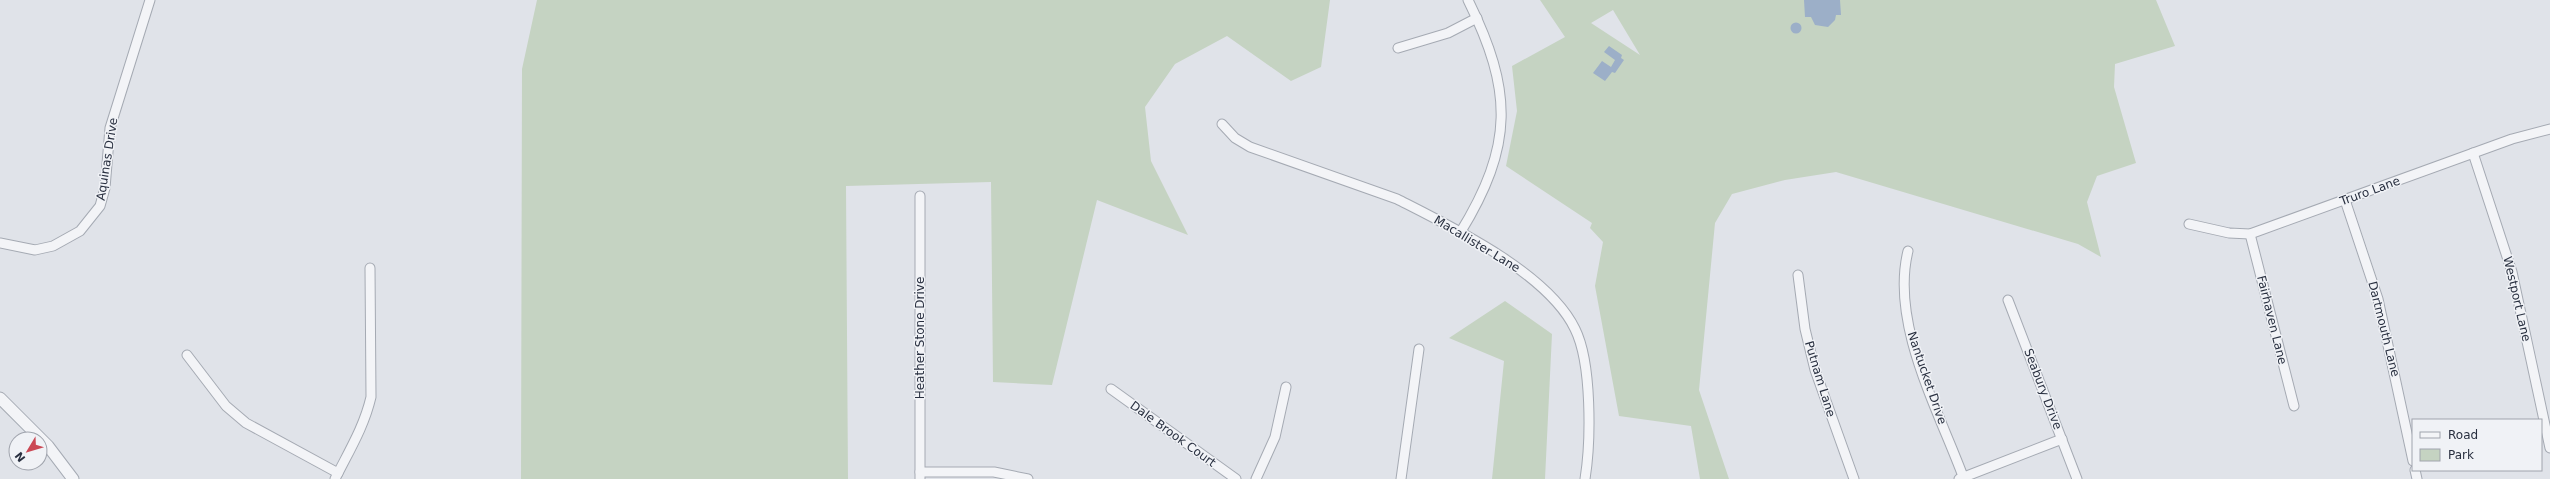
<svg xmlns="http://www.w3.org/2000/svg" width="2550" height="479" font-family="'DejaVu Sans',sans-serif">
	<rect width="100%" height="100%" fill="#e0e3e9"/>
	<g fill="#c5d3c2" fill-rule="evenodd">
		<polygon points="537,0 1330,0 1321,67 1291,81 1227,36 1175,64 1145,107 1151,161 1188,235 1097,200 1052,385 993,382 991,182 846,186 848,479 521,479 522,69"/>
		<path d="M1540 0H2156L2175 46 2115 64 2114 87 2136 163 2097 176 2087 202 2101 257 2078 244 1836 172 1785 180 1732 194 1715 223 1699 390 1729 479H1700L1691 426 1619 416 1595 286 1603 242 1590 228 1592 223 1506 166 1517 111 1512 66 1565 37ZM1613 10 1640 55 1591 23Z"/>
		<polygon points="1505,301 1552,334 1545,479 1492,479 1504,361 1449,338"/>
	</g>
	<g fill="#9cafc8">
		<polygon points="1804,0 1840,0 1841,15 1836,15 1835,20 1828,27 1815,25 1811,17 1805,17"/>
		<circle cx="1796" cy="28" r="5.5"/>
		<polygon points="1609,46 1622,55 1621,58 1624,60 1615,73 1612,72 1605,81 1593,73 1602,61 1611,67 1615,60 1604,52"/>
	</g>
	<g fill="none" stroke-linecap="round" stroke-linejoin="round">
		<g stroke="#a5aab3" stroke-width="11">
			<g id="minor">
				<polyline points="1398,48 1448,33 1477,18"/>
				<path d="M1222 124 1235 138 1250 147 1397 199C1452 227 1548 273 1575 329 1592 363 1591 441 1585 479"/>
				<polyline points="2473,153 2512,272 2550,448"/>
				<polyline points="2345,200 2378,299 2413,461"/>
				<polyline points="2189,224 2229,233 2250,234 2512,139 2550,129"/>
				<path d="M1460 233C1514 145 1513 91 1468 0"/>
				<polyline points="2250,234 2294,406"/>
				<polyline points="0,243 35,250 53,246 80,231 100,206 105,188 110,128 150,0"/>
				<path d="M1908 251C1890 324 1939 411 1964 479"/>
				<polyline points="1798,275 1805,329 1815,370 1854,479"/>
				<polyline points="2008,300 2077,479"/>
				<polyline points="187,355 226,406 246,423 338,473"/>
				<polyline points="1111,389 1236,479"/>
				<polyline points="2415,470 2417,479"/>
				<polyline points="920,472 994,472 1028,479"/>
				<path d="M335 479C349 451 364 427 371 397L370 268"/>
				<polyline points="920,479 920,196"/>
				<polyline points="1256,479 1275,437 1286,387"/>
				<polyline points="1401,479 1419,349"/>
				<polyline points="1959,479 2062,439"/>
			</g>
		</g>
		<g stroke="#a5aab3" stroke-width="13">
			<polyline id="tertiary" points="0,398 48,446 73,479"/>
		</g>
		<use href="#minor" stroke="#f3f4f7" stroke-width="9"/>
		<use href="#tertiary" stroke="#f3f4f7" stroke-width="11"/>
	</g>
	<g text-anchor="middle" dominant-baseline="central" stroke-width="3" stroke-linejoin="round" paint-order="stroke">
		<g font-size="12" fill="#293040" stroke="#f0f2f6">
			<text transform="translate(107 159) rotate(-81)">Aquinas Drive</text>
			<text transform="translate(2370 191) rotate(-20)">Truro Lane</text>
			<text transform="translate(1477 244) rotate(31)">Macallister Lane</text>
			<text transform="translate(2517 299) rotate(77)">Westport Lane</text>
			<text transform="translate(2272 320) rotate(76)">Fairhaven Lane</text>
			<text transform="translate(2384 329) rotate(76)">Dartmouth Lane</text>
			<text transform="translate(920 338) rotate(-90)">Heather Stone Drive</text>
			<text transform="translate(1927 378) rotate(71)">Nantucket Drive</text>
			<text transform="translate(1820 379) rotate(73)">Putnam Lane</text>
			<text transform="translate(2043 389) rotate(69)">Seabury Drive</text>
			<text transform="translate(1173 434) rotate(36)">Dale Brook Court</text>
		</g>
	</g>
	<rect x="2412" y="419" width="130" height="52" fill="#f0f2f6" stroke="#a0a4ad"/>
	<rect x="2420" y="432" width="20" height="6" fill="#f3f4f7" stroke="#a0a4ad"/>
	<text x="2448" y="439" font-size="12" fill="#293040">Road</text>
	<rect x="2420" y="449" width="20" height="12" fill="#c5d3c2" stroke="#a0a4ad"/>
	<text x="2448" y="459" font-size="12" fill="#293040">Park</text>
	<g transform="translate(28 451) rotate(232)"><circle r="19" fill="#f0f2f6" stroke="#a0a4ad"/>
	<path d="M0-3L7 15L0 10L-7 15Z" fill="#cb4854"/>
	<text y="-6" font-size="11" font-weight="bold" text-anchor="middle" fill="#293040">N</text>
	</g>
</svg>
